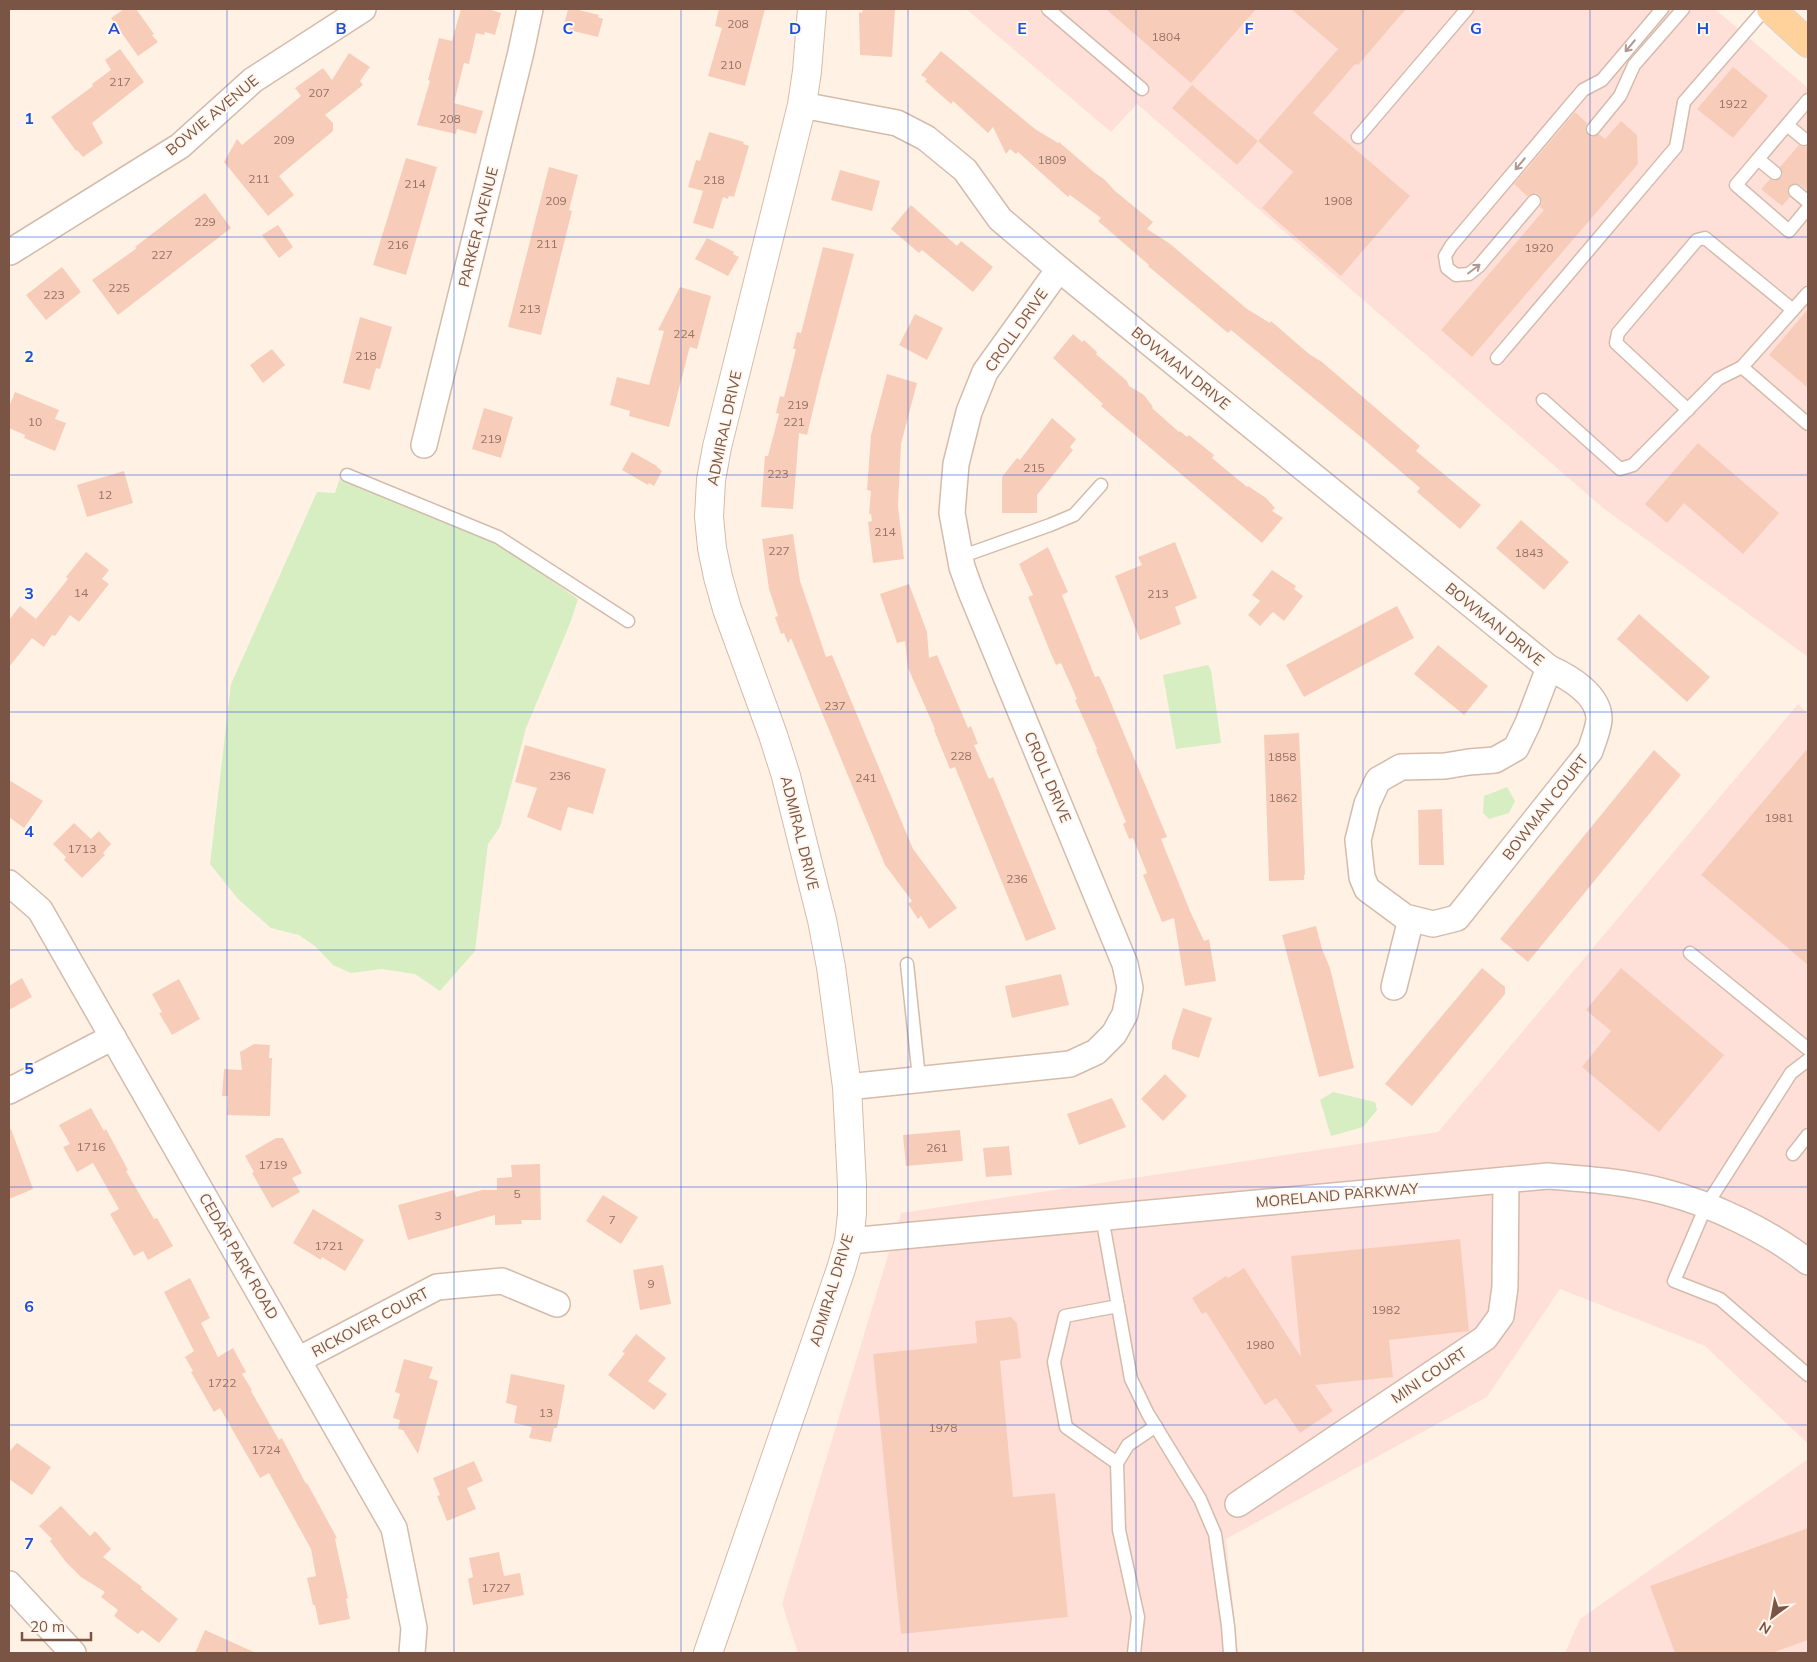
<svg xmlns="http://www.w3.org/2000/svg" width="1817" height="1662" font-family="Mulish,sans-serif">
	<rect width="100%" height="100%" fill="#fff2e4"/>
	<g fill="#ffe0d8">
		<polygon points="966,9 1715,9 1808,88 1808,657 1603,508 1137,104 1111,132"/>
		<polygon points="1798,704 1808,714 1808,1444 1705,1346 1560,1289 1487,1397 1226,1539 1238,1653 798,1653 782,1604 901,1213 1438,1132"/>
		<polygon points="1808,1459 1808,1653 1565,1653 1580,1619"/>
	</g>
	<g fill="#d6eec1">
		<polygon points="340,478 498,544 578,599 571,621 526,728 500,827 488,844 475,951 440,991 415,974 382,969 351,973 333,965 315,946 299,935 271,928 238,899 210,864 231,684 317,492 335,493"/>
		<polygon points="1208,665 1211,670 1221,743 1176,749 1163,675"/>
		<polygon points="1507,787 1515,801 1509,813 1489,819 1483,813 1484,796"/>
		<polygon points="1333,1092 1375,1102 1377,1110 1363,1127 1331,1136 1320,1100"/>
	</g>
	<g fill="#f7cdb9">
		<polygon points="124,9 136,9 154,34 152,35 158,42 138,56 111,18"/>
		<polygon points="461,9 488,9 501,13 495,35 485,32 484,35 476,33 469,64 464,63 454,103 483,111 476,134 457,129 456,134 417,125 430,81 428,80 439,38 452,41"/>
		<polygon points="568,9 575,9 599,15 598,17 603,19 598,37 569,30 570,27 564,25"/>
		<polygon points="719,9 765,9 745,86 708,76 722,28 715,26"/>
		<polygon points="863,9 895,9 892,57 860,55 859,12 862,13"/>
		<polygon points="1106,9 1256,9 1191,83"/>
		<polygon points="1291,9 1406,9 1358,65 1355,64 1313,113 1410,196 1341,276 1262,208 1293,172 1258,141 1338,49"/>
		<polygon points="120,49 144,82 92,123 103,143 83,157 77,150 76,151 51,117 93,86 92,84 111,70 105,60"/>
		<polygon points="941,51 1035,129 1058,143 1059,142 1095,173 1104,179 1115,191 1153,222 1147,229 1169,243 1247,309 1270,323 1271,321 1309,354 1322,362 1420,446 1416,451 1481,505 1460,529 1417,492 1420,488 1362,438 1231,330 1228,333 1148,266 1149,265 1098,221 1101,218 1070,195 1068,197 1018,152 1016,154 1010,149 1006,154 993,127 988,133 953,101 951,104 925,81 927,79 921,75"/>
		<polygon points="349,53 370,67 360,81 363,85 325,115 333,123 333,131 279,176 294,195 268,216 224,162 237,139 242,145 301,96 295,88 323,68 332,80"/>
		<polygon points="1733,67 1768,96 1733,138 1697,109"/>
		<polygon points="1192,85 1258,141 1237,165 1172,108"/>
		<polygon points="1575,112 1587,123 1585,131 1591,137 1599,134 1605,139 1621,121 1637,135 1638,164 1472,357 1441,330 1544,210 1540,207 1542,202 1540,195 1535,193 1527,196 1514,184"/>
		<polygon points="709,132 744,142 743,144 749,146 734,197 729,196 728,199 723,197 713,229 693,223 703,191 688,187 696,160 700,161"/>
		<polygon points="1799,145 1803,147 1808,146 1808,191 1801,185 1792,184 1787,190 1790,197 1782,206 1761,189 1770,179 1774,181 1781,178 1783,174 1780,167"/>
		<polygon points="406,158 437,167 406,275 373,265"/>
		<polygon points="549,167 578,175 569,210 572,211 541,335 508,327"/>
		<polygon points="840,170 880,181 872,211 831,200"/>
		<polygon points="205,193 231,228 118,315 92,280 137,248 135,247"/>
		<polygon points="911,205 957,246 961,241 993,267 973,292 922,250 919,253 891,229"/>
		<polygon points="278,225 293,247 279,258 262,235"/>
		<polygon points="707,238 734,252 733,254 739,257 728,276 695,259"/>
		<polygon points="823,247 854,254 821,377 807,435 799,433 793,509 761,507 765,456 768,456 779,414 776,413 780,396 784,397 796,349 793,349 797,332 801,333"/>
		<polygon points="62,267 81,292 46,320 26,295"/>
		<polygon points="680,287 711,296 697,349 690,347 689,350 669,427 629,416 630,411 610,405 617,377 649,385 664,331 658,330"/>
		<polygon points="1808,309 1808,388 1769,355"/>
		<polygon points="915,314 943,328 927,360 899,345"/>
		<polygon points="360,317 392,327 380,369 376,368 370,390 343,383"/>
		<polygon points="1073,334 1082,342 1084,340 1097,352 1096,354 1127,381 1129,386 1144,395 1153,407 1152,408 1179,432 1180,431 1187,437 1189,435 1214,455 1212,458 1247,487 1248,486 1266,498 1275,508 1272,511 1283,518 1262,543 1101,406 1103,404 1053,358"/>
		<polygon points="272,349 285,365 263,383 250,365"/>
		<polygon points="887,374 917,383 901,444 898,506 904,559 873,563 868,522 872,521 871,514 869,514 871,491 867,490 871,435"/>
		<polygon points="15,392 59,410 55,419 66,423 55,451 24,438 25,435 9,428 9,407"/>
		<polygon points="484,408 513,417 501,458 472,449"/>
		<polygon points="1052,418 1076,439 1070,447 1073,450 1037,495 1037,513 1002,513 1002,477 1017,458 1020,460"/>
		<polygon points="1698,443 1779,513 1743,554 1684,503 1667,523 1645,504"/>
		<polygon points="632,452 657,466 657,467 662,471 654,486 649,483 648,485 622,470"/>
		<polygon points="124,471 133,503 87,517 77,485"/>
		<polygon points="1521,520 1569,562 1544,590 1496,548"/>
		<polygon points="793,534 800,581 826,657 832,655 913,849 957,908 929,929 921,916 918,919 908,904 912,901 885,865 791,638 788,643 784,633 781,634 775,617 778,616 769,589 762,539"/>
		<polygon points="1175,542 1197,598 1175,607 1181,624 1140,640 1115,576 1142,565 1138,557"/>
		<polygon points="1048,547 1068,592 1062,595 1095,677 1099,676 1104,686 1167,837 1161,839 1190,911 1204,941 1209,939 1216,981 1185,986 1174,918 1162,922 1143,875 1147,873 1133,838 1129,839 1123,824 1126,822 1096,750 1097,749 1075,700 1077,699 1061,663 1056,665 1051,654 1028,597 1033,595 1019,564"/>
		<polygon points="86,552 109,570 102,579 109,584 79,622 70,615 55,636 52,635 44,647 32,638 9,667 9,620 20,606 36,619 68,579 66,577"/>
		<polygon points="1272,570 1296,586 1294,589 1303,596 1284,621 1273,612 1260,626 1248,615 1260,601 1252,595"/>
		<polygon points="909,584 927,632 929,658 937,655 968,728 971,726 978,744 974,745 989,779 993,777 1056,929 1026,941 955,767 950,769 934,730 935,729 908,668 905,641 897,643 880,594"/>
		<polygon points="1397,606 1414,638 1304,697 1286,665"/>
		<polygon points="1639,614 1710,677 1687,702 1617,639"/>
		<polygon points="1438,645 1488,686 1464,715 1414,674"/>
		<polygon points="1299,733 1305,875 1304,875 1304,880 1269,881 1264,735"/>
		<polygon points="525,745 606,769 593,814 568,807 561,831 527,817 537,788 515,782"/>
		<polygon points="1808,748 1808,965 1701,875"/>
		<polygon points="1654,750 1681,775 1528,962 1500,939"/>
		<polygon points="9,780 43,801 24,828 9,817"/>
		<polygon points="1442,809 1444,865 1419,865 1418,810"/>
		<polygon points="74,823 91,839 99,831 111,844 103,853 105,855 82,878 64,860 66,857 53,844"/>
		<polygon points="1316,926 1322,949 1330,968 1354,1068 1319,1077 1282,935"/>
		<polygon points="1482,968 1505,987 1505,994 1412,1106 1385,1084"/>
		<polygon points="1621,968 1724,1055 1659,1132 1582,1067 1611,1031 1586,1010"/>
		<polygon points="1061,974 1069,1005 1012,1018 1005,986"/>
		<polygon points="22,978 32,997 9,1010 9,986"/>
		<polygon points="179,979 200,1019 172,1035 159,1013 162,1012 152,994"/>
		<polygon points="1183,1008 1212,1018 1199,1058 1172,1049 1172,1042"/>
		<polygon points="254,1044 270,1045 269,1058 272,1058 270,1116 227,1115 228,1096 222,1096 224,1069 242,1070 240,1052"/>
		<polygon points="1165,1074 1187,1096 1163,1121 1141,1099"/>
		<polygon points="1112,1098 1126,1127 1079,1145 1067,1114"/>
		<polygon points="91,1108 104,1131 106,1129 128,1170 126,1171 154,1219 157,1218 173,1246 148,1260 143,1251 134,1256 110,1214 119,1209 93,1163 77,1172 63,1147 70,1144 59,1125"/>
		<polygon points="9,1129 11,1129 33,1189 9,1199"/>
		<polygon points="960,1130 963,1161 906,1166 903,1135"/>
		<polygon points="276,1138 283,1138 302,1173 292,1178 300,1192 272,1208 252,1173 254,1172 245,1156"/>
		<polygon points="1009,1146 1012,1175 986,1177 983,1148"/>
		<polygon points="540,1164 541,1220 521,1220 522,1224 495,1225 495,1215 408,1240 398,1205 454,1190 456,1197 482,1190 497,1190 497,1178 512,1177 511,1165"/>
		<polygon points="603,1195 638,1217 621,1244 586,1221"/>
		<polygon points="313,1209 364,1240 345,1271 322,1257 321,1260 293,1243"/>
		<polygon points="1460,1239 1469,1331 1389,1340 1393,1377 1315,1385 1333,1411 1300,1433 1276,1398 1265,1405 1206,1312 1202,1314 1192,1298 1226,1276 1228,1278 1244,1268 1301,1357 1291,1256"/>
		<polygon points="663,1265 671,1304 640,1310 633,1270"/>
		<polygon points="190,1278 210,1318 201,1323 218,1357 233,1348 246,1372 242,1374 252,1390 251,1391 279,1440 282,1438 306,1484 307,1483 337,1538 335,1539 348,1598 346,1599 350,1619 319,1625 315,1605 313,1605 307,1578 316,1576 311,1549 269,1473 260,1478 220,1408 214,1412 191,1372 193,1371 185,1357 194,1351 164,1292"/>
		<polygon points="1011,1317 1017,1323 1021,1358 1000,1361 1013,1497 1055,1493 1068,1617 901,1634 873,1354 977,1343 975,1321"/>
		<polygon points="636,1334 666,1358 648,1381 667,1394 654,1410 608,1375 625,1353 622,1352"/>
		<polygon points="404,1359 433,1367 429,1378 438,1381 418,1454 403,1430 398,1429 400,1420 393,1418 400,1394 395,1392"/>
		<polygon points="511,1374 565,1385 557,1428 554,1428 551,1442 529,1438 532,1427 514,1423 517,1406 506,1403"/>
		<polygon points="17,1443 51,1467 32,1495 9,1479 9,1452"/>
		<polygon points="474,1461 483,1481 467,1488 476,1509 447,1521 437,1496 440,1495 433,1478"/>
		<polygon points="61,1506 90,1536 95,1531 111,1549 103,1557 142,1587 141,1589 178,1619 159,1643 142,1630 138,1634 114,1616 118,1610 101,1597 105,1592 81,1577 66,1562 50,1541 52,1539 39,1526"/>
		<polygon points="1808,1528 1808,1640 1772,1653 1675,1653 1650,1586"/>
		<polygon points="499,1552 504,1576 520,1573 524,1595 473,1605 468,1579 473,1577 469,1558"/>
		<polygon points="205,1630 256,1653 195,1653"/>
	</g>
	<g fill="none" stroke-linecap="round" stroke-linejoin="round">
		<g stroke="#d4bbab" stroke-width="15">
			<g id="lane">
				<polyline points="1048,9 1142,89"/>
				<polyline points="1808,100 1736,185 1789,231 1808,208"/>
				<polyline points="1787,125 1804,139"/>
				<polyline points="1593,129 1620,96 1634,65 1683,9"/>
				<polyline points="1358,137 1467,9"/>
				<polyline points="1758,159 1775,173"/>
				<polyline points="1795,191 1808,202"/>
				<polyline points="1534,201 1479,266 1469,274 1456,275 1447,268 1445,256 1451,246 1583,90 1602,80 1662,9"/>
				<polyline points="1808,293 1742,367 1808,424"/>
				<polyline points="1497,358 1676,147 1684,102 1765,9"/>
				<polyline points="1543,400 1620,469 1633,465 1718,379 1742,367"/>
				<polyline points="1688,410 1616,343 1618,333 1697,240 1705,238 1793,310"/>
				<polyline points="347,475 498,537 628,621"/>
				<polyline points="960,557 1050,525 1074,515 1101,485"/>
				<polyline points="1690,953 1808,1049"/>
				<polyline points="907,964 919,1078"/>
				<polyline points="1808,1060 1791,1073 1706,1206 1674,1281 1720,1299 1808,1375"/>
				<polyline points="1793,1154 1808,1135"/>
				<polyline points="1102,1217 1131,1379 1148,1414 1200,1499 1215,1534 1228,1626 1230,1653"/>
				<polyline points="1117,1463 1066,1427 1054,1362 1065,1316 1118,1306"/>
				<polyline points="1134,1653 1138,1617 1119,1530 1117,1463 1128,1445 1156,1426"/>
			</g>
		</g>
		<g stroke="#d4bbab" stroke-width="28">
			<g id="street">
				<polyline points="802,105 897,123 926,138 965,170 1000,219 1059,269 1549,668"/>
				<polyline points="10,252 180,146 253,80 363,9"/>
				<polyline points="424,445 521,52 530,9"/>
				<path d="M1549 668C1569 677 1600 695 1599 720 1598 730 1593 742 1590 751L1457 918 1433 924 1405 917 1367 889 1362 877 1358 840 1367 804 1378 780 1401 767 1445 766 1469 762 1495 760 1516 748 1528 723Z"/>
				<polyline points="9,883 40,910 394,1528 414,1628 412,1653"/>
				<polyline points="1394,987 1411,919"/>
				<polyline points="847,1087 1070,1064 1096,1052 1114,1034 1125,1014 1130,988 1125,964 971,592 962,567 952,513 956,464 969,412 985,372 1059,269"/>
				<polyline points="9,1091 113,1037"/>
				<path d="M849 1241 1548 1176C1587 1179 1627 1182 1665 1192 1712 1204 1770 1232 1808 1262"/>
				<polyline points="298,1360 437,1287 502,1281 557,1304"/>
				<polyline points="1238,1504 1485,1338 1501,1316 1505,1287 1506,1180"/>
				<polyline points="9,1584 73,1653"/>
			</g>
		</g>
		<g stroke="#d7baa8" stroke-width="30">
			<polyline id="secondary" points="708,1653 841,1269 849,1241 852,1214 852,1185 847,1087 831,967 822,920 786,776 773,735 727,609 718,577 712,548 709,517 711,480 717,447 802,105 807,71 812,9"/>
		</g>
		<g stroke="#dcd3cf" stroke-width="30">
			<polyline id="primary" points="1771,9 1808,43"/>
		</g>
		<use href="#lane" stroke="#fff" stroke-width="12"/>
		<use href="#street" stroke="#fff" stroke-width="25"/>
		<use href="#secondary" stroke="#fff" stroke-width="28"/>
		<use href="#primary" stroke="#ffd29b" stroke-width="28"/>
	</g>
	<defs><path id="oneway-shaft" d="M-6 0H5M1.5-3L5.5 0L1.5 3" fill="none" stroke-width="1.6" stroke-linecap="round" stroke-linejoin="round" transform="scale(1.25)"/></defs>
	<g stroke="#af9990">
		<use href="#oneway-shaft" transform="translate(1630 46) rotate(130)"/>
		<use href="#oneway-shaft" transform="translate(1520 164) rotate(130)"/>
		<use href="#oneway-shaft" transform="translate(1474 269) rotate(-37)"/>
	</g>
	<path fill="none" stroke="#1d4ed8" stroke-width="1" stroke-opacity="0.55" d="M227 9V1653M454 9V1653M681 9V1653M908 9V1653M1136 9V1653M1363 9V1653M1590 9V1653M9 237H1808M9 475H1808M9 712H1808M9 950H1808M9 1187H1808M9 1425H1808"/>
	<g text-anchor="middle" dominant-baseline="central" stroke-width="4" stroke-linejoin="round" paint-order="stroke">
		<g font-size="12" fill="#997363">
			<text x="738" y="23">208</text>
			<text x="1166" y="36">1804</text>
			<text x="731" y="64">210</text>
			<text x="120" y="81">217</text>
			<text x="319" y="92">207</text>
			<text x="1733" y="103">1922</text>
			<text x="450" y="118">208</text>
			<text x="284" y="139">209</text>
			<text x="1052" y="159">1809</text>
			<text x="259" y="178">211</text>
			<text x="714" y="179">218</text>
			<text x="415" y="183">214</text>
			<text x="556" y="200">209</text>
			<text x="1338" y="200">1908</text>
			<text x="205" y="221">229</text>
			<text x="547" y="243">211</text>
			<text x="398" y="244">216</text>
			<text x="1539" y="247">1920</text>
			<text x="162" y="254">227</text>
			<text x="119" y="287">225</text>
			<text x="54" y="294">223</text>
			<text x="530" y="308">213</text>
			<text x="684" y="333">224</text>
			<text x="366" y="355">218</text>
			<text x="798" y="404">219</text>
			<text x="35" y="421">10</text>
			<text x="794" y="421">221</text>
			<text x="491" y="438">219</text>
			<text x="1034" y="467">215</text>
			<text x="778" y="473">223</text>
			<text x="105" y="494">12</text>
			<text x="885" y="531">214</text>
			<text x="779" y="550">227</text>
			<text x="1529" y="552">1843</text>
			<text x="81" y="592">14</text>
			<text x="1158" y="593">213</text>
			<text x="835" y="705">237</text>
			<text x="961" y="755">228</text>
			<text x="1282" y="756">1858</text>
			<text x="560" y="775">236</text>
			<text x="866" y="777">241</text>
			<text x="1283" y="797">1862</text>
			<text x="1779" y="817">1981</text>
			<text x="82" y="848">1713</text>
			<text x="1017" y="878">236</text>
			<text x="91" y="1146">1716</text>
			<text x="937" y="1147">261</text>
			<text x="273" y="1164">1719</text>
			<text x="517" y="1193">5</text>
			<text x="438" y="1215">3</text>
			<text x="612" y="1219">7</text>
			<text x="329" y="1245">1721</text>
			<text x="651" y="1283">9</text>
			<text x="1386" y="1309">1982</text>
			<text x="1260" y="1344">1980</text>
			<text x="222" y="1382">1722</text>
			<text x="546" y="1412">13</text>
			<text x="943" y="1427">1978</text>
			<text x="266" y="1449">1724</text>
			<text x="496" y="1587">1727</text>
		</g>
		<g font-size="15" fill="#7a5546" stroke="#fff6ed">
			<text transform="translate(212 115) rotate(-40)">BOWIE AVENUE</text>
			<text transform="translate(478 227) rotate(-76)">PARKER AVENUE</text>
			<text transform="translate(1016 330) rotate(-55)">CROLL DRIVE</text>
			<text transform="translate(1181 368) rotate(39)">BOWMAN DRIVE</text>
			<text transform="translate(724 428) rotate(-78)">ADMIRAL DRIVE</text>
			<text transform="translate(1495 624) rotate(39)">BOWMAN DRIVE</text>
			<text transform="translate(1048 777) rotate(67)">CROLL DRIVE</text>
			<text transform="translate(1545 807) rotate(-52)">BOWMAN COURT</text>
			<text transform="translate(800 833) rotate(76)">ADMIRAL DRIVE</text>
			<text transform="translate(1337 1195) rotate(-5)">MORELAND PARKWAY</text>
			<text transform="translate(239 1256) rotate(60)">CEDAR PARK ROAD</text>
			<text transform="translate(831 1290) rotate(-73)">ADMIRAL DRIVE</text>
			<text transform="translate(370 1322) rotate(-28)">RICKOVER COURT</text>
			<text transform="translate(1429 1375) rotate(-34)">MINI COURT</text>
		</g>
	</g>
	<g font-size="16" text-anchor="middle" font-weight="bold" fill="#1d4ed8" stroke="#fff6ed" stroke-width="4" stroke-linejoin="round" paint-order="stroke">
		<text x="114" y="34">A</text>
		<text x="341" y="34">B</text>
		<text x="568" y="34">C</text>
		<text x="795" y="34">D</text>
		<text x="1022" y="34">E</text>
		<text x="1249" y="34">F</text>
		<text x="1476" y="34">G</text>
		<text x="1703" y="34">H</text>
		<text x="29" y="124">1</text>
		<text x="29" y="362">2</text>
		<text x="29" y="599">3</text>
		<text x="29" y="837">4</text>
		<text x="29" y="1074">5</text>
		<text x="29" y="1312">6</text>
		<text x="29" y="1549">7</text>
	</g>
	<rect width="1817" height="1662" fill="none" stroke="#7a5546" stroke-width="20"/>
	<g transform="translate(1772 1617) rotate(212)" stroke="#fff6ed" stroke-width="4" paint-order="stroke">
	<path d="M0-4L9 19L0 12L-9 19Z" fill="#7a5546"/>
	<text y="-8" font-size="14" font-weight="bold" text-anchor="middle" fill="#7a5546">N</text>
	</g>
	<path d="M22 1632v8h69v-8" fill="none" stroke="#7a5546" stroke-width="2.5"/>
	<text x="30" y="1632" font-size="15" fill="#7a5546" stroke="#fff6ed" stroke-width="4" paint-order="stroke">20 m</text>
</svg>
